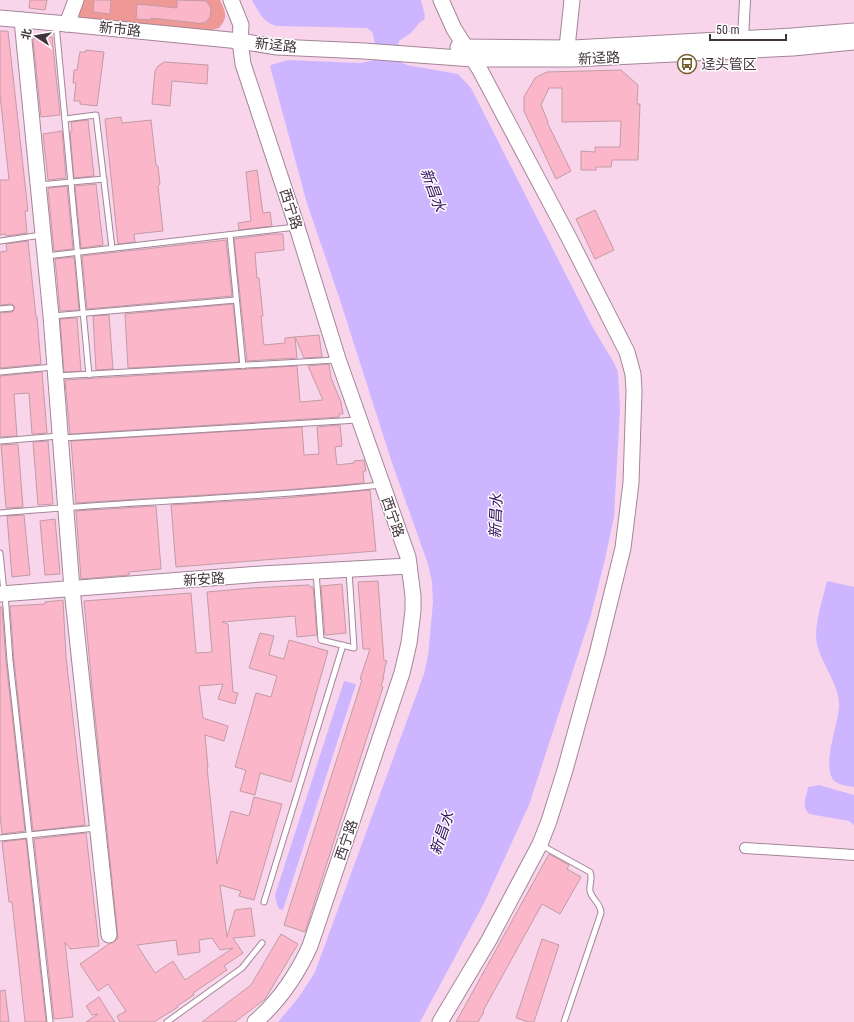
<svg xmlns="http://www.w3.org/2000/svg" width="854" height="1022" font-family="'Roboto Condensed','Noto Sans SC',sans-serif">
	<rect width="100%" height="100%" fill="#f8d5eb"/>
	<path fill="#ee9996" d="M83 0H220C225 12 229 17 219 28L207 31 77 18Z"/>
	<g fill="#cdb6ff">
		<path d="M252 0H421L425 16 424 20 420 22 411 33 399 41 397 52 399 61 407 65 458 74 471 88 592 326 614 363 618 372 620 410 614 517 605 559 591 615 529 805 484 903 420 1022H278L299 997 315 972 424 674 428 656 433 602 432 582 428 564 392 463 340 300 306 200 270 66 271 65 288 60 361 63 374 60C376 55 375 37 372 32 370 30 370 30 367 28L276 26C263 22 258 11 252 0Z"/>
		<path d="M827 581 854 587V787C847 786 836 785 832 778 823 760 838 726 839 706 840 686 822 665 817 644 813 627 823 599 827 581Z"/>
		<polygon points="344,681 356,684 283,910 279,909 277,905 275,895"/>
		<path d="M819 785 854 795V825L849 821 809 814C801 804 806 799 808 787Z"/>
	</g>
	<g fill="#fbb7c9" stroke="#c29ba5" fill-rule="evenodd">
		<polygon points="30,0 47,0 45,10 29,8"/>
		<polygon points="94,0 111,0 110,14 93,12"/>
		<polygon points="177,0 206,1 211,8 210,17 206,22 197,24 197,23 151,18 151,20 136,19 137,4 177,8"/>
		<polygon points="0,31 8,31 28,211 25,211 27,233 6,236 5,234 0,235 0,180 9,180 0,95"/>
		<polygon points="52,37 60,115 41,117 33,39"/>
		<polygon points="86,50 104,52 97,106 80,104 80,101 74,101 76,83 73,83 74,70 77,70 80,52 86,52"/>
		<polygon points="164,62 208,65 207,84 172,81 170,106 152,104 155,71 158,66"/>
		<polygon points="621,70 638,85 637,104 640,104 638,160 612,160 611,167 596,167 596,170 581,170 581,151 595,152 595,147 620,147 621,121 562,122 562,88 549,88 541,105 548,122 547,122 571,171 556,179 524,111 524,97 535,78 547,72"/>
		<polygon points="121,117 122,123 151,120 156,165 158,166 160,184 158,186 163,231 134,234 135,242 118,244 105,119"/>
		<polygon points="88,120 94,176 74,178 70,132 72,130 71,122"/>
		<polygon points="62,131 66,178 48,180 43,134"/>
		<polygon points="257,170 263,213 270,212 272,226 239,230 238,223 251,221 246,172"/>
		<polygon points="96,184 103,245 81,248 75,186"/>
		<polygon points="67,186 73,249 54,251 48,189 49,188"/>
		<polygon points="595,210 614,250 595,259 576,219"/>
		<polygon points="272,234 283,234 284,250 255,253 257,278 259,278 263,316 261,316 264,345 285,343 285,338 295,337 297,358 247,361 234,239"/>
		<polygon points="226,240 232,296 87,309 82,256"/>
		<polygon points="28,241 36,317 37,317 41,364 0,368 0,313 12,312 15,308 12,304 0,305 0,252 7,251 6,244"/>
		<polygon points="74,257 79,310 60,311 55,259"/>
		<polygon points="233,304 239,362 128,368 125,314"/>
		<polygon points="109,315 113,369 96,370 93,316"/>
		<polygon points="77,318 81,371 64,372 60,319"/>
		<polygon points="319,335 322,357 304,358 295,337"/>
		<polygon points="329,364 331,378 341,402 343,414 339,414 339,417 70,434 65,380 297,366 300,402 323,400 308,366"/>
		<polygon points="42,372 47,433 32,434 29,393 14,394 17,436 0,437 0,376"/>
		<polygon points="340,425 342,446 335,447 337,465 354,463 354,461 364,460 366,471 363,471 364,483 285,490 76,503 71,441 302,427 304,455 319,454 317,427"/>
		<polygon points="48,441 53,504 38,505 33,442"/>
		<polygon points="18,444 23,507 6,508 1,445"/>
		<polygon points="370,490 376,551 176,567 171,505 286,498"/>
		<polygon points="156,506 161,569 129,572 129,575 81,579 76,511"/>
		<polygon points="24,515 30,575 12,577 7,516"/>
		<polygon points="55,519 60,574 45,575 40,521"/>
		<polygon points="378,581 384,660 387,661 384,669 385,669 383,677 384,677 381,686 383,687 305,932 284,925 362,680 360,679 370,649 363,649 358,582"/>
		<polygon points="342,584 346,633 325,635 321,586"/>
		<path d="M309 585 310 587H313L317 635 297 637 295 616 222 622 228 624 233 692 238 693 235 704 218 699 223 684 199 686 203 718 228 726 224 741 205 735 208 767H207L217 864 231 811 249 816 254 797 282 804 254 900 239 896 241 891 220 885 227 937 235 910 251 908 255 936 233 938 243 953 224 966 227 970 193 993 194 995 177 1006 178 1007 154 1022H120L117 1016 126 1011 108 984 98 991 80 964 109 944 114 942 118 938 92 687 84 601 191 593 196 653 212 652 207 592 252 588ZM212 938 220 950 233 948 185 980 173 961 155 973 137 945 176 940 178 955 200 952 199 940Z"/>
		<polygon points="63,600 66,657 85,825 33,831 14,661 10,606 45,604 45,602"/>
		<polygon points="0,607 2,607 6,661 25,831 2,834 0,815"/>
		<polygon points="260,633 274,636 269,655 284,659 289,640 328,651 291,782 260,773 255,795 240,791 246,770 235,767 256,693 271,697 277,676 249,668"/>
		<polygon points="86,833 99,946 70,949 65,942 73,1017 54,1019 34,839"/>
		<polygon points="26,839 46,1022 25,1022 12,902 9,902 2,842"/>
		<polygon points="549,854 569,865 567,869 581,877 560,914 542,904 483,1011 484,1012 478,1022 456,1022"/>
		<polygon points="281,934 298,944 265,999 235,1022 202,1022 251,985"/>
		<polygon points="542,939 559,945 534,1022 529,1022 516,1018"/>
		<polygon points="5,990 9,1022 0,1022 0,991"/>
		<polygon points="99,997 109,1013 115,1022 86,1022 98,1014 92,1015 86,1006"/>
	</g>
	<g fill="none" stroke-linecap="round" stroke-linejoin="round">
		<g stroke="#a58599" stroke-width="7">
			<g id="lane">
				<polyline points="56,24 89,375"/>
				<polyline points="65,119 96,115 112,248"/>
				<polyline points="39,185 104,179"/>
				<polyline points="230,235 243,366"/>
				<polyline points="0,241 42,235"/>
				<polyline points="46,256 296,227"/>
				<polyline points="0,309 11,308"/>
				<polyline points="52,316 236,300"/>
				<polyline points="0,372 53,367"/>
				<polyline points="57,376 336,360"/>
				<polyline points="62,438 358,420"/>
				<polyline points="0,441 59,436"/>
				<path d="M0 513C127 501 254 499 381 485"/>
				<polyline points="0,553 4,592"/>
				<polyline points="316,572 321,640 354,648 349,571"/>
				<polyline points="5,594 10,661 50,1022"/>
				<polyline points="0,838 96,828"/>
				<path d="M541 845 590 872C593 879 589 884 590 891 592 900 601 903 601 913L564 1022"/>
				<polyline points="264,902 343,645"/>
				<polyline points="167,1022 242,968 262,943"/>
			</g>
		</g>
		<g stroke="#a58599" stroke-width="12">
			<g id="street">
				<polyline points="743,39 745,0"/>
				<polyline points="745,848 854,855"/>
			</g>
		</g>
		<g stroke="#a58599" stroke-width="17">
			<g id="secondary">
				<path d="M231 0 241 25 240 41 243 64 297 227 338 359 408 557 413 596V611L409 643 402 673 310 946C297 975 279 1001 255 1022"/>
				<polyline points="0,18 67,24 240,41 277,47 364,51 473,59 573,59 793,48 854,42"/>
				<polyline points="22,20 51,316 72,589 109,935"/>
				<polyline points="67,24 76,0"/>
				<polyline points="458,47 573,48 792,36 854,31"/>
				<polyline points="566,57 572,0"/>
				<polyline points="0,594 261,574 409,566"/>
				<polyline points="440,1022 489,940 540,844 549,821 565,770 597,654 623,548 631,483 634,391 633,374 627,352 568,236 480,70 454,29 441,0"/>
			</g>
		</g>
		<use href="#lane" stroke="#fff" stroke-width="5"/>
		<use href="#street" stroke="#fff" stroke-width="10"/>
		<use href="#secondary" stroke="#fff" stroke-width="15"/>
	</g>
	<defs>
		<g id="bus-ring" transform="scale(1)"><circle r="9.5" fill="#fff" stroke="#766030" stroke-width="1.5"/><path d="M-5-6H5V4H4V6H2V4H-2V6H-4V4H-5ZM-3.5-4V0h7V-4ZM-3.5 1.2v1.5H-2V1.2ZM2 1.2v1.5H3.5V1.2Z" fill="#766030"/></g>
	</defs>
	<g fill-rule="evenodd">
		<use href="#bus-ring" x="687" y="64"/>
	</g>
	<g text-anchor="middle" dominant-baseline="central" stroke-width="3" stroke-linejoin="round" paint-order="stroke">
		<g font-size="14" fill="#41333b" stroke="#fff">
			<text transform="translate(120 29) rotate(6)">新市路</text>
			<text transform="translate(276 45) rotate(6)">新迳路</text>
			<text transform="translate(599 58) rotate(-3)">新迳路</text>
			<text transform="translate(291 209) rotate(72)">西宁路</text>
			<text transform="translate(393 517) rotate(71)">西宁路</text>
			<text transform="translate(204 579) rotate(-4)">新安路</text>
			<text transform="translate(346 840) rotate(-71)">西宁路</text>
		</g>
		<g font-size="14" fill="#41333b" stroke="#fff" text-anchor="start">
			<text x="701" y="64">迳头管区</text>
		</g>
		<g font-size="15" font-style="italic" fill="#350f61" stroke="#fff">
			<text transform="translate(433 190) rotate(70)">新昌水</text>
			<text transform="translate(496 516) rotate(-88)">新昌水</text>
			<text transform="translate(442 833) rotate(-71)">新昌水</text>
		</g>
	</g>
	<g transform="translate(36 36) rotate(282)" stroke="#ffffff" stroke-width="3" paint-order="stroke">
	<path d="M0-3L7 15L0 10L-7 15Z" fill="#41333b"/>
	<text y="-6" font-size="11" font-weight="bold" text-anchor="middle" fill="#41333b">北</text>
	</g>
	<path d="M710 34v6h76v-6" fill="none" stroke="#41333b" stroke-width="2"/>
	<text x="716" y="34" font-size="12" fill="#41333b" stroke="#ffffff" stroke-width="3" paint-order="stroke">50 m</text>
</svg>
